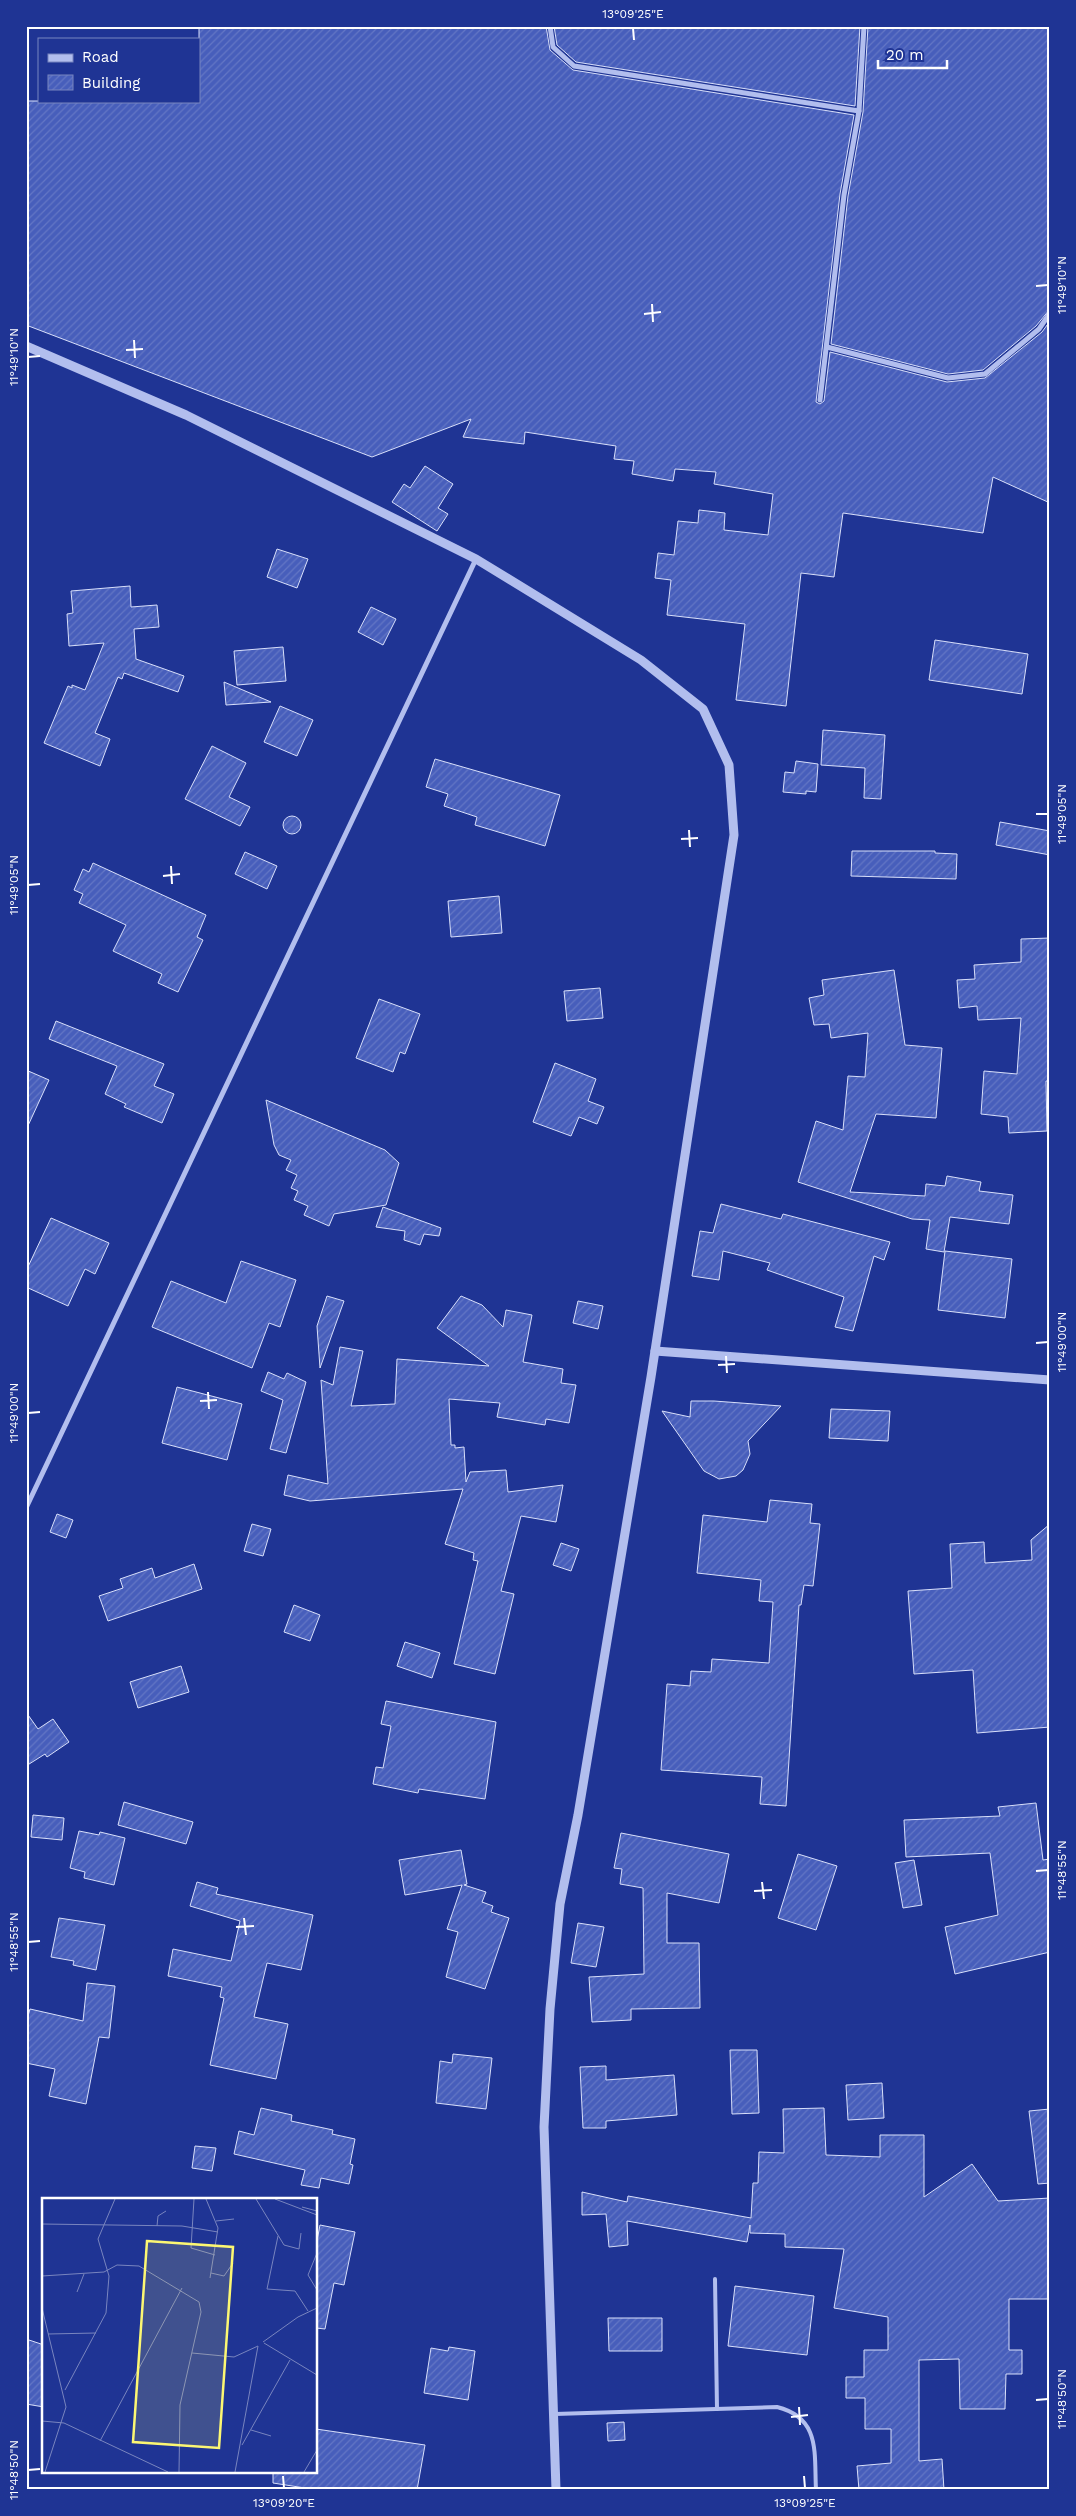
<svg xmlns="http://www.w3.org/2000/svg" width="1076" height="2516" font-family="'Work Sans',sans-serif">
	<defs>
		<pattern id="building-hatch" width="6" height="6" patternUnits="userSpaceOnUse" patternTransform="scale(1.25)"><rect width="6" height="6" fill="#475ebb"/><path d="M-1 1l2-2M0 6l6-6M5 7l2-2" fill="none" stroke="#6376c5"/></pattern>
	</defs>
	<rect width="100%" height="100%" fill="#1f3494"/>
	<g fill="url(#building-hatch)" stroke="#d8dffa">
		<polygon points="199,26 546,26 550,50 573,70 854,115 840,194 816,402 820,404 824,401 830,352 947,382 985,378 1042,332 1050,321 1050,503 993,477 983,533 843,513 834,577 801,573 786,706 736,700 745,624 667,615 671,580 655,578 658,553 674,555 678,521 698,523 699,510 725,513 724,530 768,535 773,494 714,484 716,472 675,469 673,481 632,474 634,461 614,459 616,446 525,432 524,444 463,437 471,419 372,457 26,325 26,101 199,101"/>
		<polygon points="554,26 860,26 855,106 576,62 557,45"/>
		<polygon points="868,26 1050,26 1050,309 1036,326 983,370 948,374 831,344 848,196 863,112"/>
		<polygon points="425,466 453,484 438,508 448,514 437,531 392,502 404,484 410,488"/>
		<polygon points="277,549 308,559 297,588 267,577"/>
		<polygon points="130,586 131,607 157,605 159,627 134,629 136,659 184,676 178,692 124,673 122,679 118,677 95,733 110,739 100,766 44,743 68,686 72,688 72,685 85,690 104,643 69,646 67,614 73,613 71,591"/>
		<polygon points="371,607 396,619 383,645 358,632"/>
		<polygon points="935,640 1028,654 1022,694 929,680"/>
		<polygon points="283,647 286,681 237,685 234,651"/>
		<polygon points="224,682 271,702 226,705"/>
		<polygon points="280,706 313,720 297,756 264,742"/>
		<polygon points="823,730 885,735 881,799 864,798 865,768 821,765"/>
		<polygon points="212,746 246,763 229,797 250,807 240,826 185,799"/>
		<polygon points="435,759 560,795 545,846 475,825 477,817 444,806 448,794 426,787"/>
		<polygon points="796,761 818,764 816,792 806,791 806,794 783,792 785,772 794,773"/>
		<circle cx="292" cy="825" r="9"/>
		<polygon points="1000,822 1050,831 1050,855 996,845"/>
		<polygon points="852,851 935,851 935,853 957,854 956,879 851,876"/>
		<polygon points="245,852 277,866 267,889 235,874"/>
		<polygon points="93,863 206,915 197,937 203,940 178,992 158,983 162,974 113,951 126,925 79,903 83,894 74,890 83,869 89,872"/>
		<polygon points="499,896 502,933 451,937 448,901"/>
		<polygon points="1050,938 1050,1081 1046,1081 1047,1131 1009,1133 1008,1117 981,1114 984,1071 1017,1074 1021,1018 978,1020 977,1006 959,1008 957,980 975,979 974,965 1021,962 1021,939"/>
		<polygon points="894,970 905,1045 942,1048 936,1118 876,1114 850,1192 925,1196 926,1184 945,1186 947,1176 981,1182 979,1191 1013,1195 1009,1224 950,1217 944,1252 926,1249 930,1220 912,1219 798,1182 816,1121 843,1130 848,1076 865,1077 868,1033 831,1038 829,1024 814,1025 809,998 824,995 822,980"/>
		<polygon points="600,988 603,1018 567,1021 564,991"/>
		<polygon points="379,999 420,1014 405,1054 400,1052 393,1072 356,1058"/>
		<polygon points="56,1021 164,1064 154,1086 174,1094 162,1123 124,1107 126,1104 105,1094 117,1066 49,1039"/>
		<polygon points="555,1063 596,1079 588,1101 604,1107 597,1124 579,1117 571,1136 533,1122"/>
		<polygon points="26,1070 49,1080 26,1130"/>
		<polygon points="266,1100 385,1150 399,1163 386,1205 334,1214 329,1226 304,1215 308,1206 294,1200 298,1191 291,1188 297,1175 286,1170 291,1160 279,1155 274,1145"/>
		<polygon points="721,1204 781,1219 783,1214 890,1242 884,1260 874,1256 853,1331 835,1327 844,1297 767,1270 770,1263 723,1251 719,1280 692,1276 700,1231 713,1233"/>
		<polygon points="383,1207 441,1228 439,1236 424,1234 420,1245 404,1240 405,1231 376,1227"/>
		<polygon points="51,1218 109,1243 95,1274 85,1269 68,1306 26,1287 26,1271"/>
		<polygon points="945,1251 1012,1259 1005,1318 938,1310"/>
		<polygon points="241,1261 296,1280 280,1327 269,1323 252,1368 152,1327 171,1281 226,1303"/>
		<polygon points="327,1296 344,1301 320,1368 317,1326"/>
		<polygon points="461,1296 482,1305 503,1327 506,1310 532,1315 523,1362 563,1369 561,1383 576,1385 569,1423 546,1419 545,1425 497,1417 500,1403 449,1399 451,1445 455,1445 455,1448 464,1447 466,1482 470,1472 506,1470 508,1492 563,1485 556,1522 521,1516 501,1591 514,1594 495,1674 454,1664 478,1561 473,1560 474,1553 445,1544 463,1489 310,1501 284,1495 288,1475 328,1484 321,1380 333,1385 340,1347 363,1351 351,1406 395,1404 397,1359 489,1366 437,1328"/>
		<polygon points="578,1301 603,1306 598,1329 573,1323"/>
		<polygon points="268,1372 284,1379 287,1373 306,1382 286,1453 270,1449 283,1400 261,1391"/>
		<polygon points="177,1387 242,1404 227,1460 162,1443"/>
		<polygon points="691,1401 714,1401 781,1406 748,1441 750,1454 743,1470 736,1476 719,1479 704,1471 662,1411 690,1417"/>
		<polygon points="831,1409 890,1411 888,1441 829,1438"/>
		<polygon points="770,1500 812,1504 810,1523 820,1524 813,1586 804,1585 801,1605 799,1605 786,1806 760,1804 762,1777 661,1770 667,1684 690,1686 691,1671 711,1672 712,1659 769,1663 773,1602 759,1601 761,1580 697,1573 703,1515 767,1522"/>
		<polygon points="57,1514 73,1520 66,1538 50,1532"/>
		<polygon points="252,1524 271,1529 263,1556 244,1551"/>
		<polygon points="1050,1524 1050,1727 977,1733 973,1670 914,1674 908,1591 952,1588 950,1544 984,1542 985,1563 1032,1560 1031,1540"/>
		<polygon points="561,1543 579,1549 571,1571 553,1565"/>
		<polygon points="194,1564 202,1589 108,1621 99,1596 123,1588 120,1579 152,1568 155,1578"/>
		<polygon points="294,1605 320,1615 310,1641 284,1632"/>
		<polygon points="405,1642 440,1653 432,1678 397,1666"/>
		<polygon points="181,1666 189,1692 138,1708 130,1682"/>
		<polygon points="386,1701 496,1722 485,1799 419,1789 418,1793 373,1784 376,1767 383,1768 391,1726 381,1724"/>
		<polygon points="26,1712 38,1729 53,1719 69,1742 47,1757 45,1754 26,1766"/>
		<polygon points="124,1802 193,1822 186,1844 118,1825"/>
		<polygon points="1036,1803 1043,1860 1050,1859 1050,1952 955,1974 945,1927 998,1915 990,1853 906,1857 904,1820 1000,1816 998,1807"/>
		<polygon points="33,1815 64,1818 62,1840 31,1837"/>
		<polygon points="79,1831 99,1835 100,1832 125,1838 114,1885 84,1878 85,1872 70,1868"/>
		<polygon points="621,1833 729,1854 719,1903 667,1893 667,1943 699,1943 700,2008 631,2009 631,2020 592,2022 589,1977 644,1974 643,1888 620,1884 622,1869 614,1868"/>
		<polygon points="461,1850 467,1884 464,1885 486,1892 482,1902 493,1906 491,1912 509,1918 485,1989 446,1977 458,1932 447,1929 462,1885 405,1895 399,1860"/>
		<polygon points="798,1854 837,1866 816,1930 778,1918"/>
		<polygon points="914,1860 922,1905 903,1908 895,1863"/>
		<polygon points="197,1882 218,1888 216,1894 313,1915 301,1970 267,1963 254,2017 288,2024 276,2079 210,2065 224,1998 220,1997 222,1987 168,1976 173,1949 231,1961 240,1921 190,1906"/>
		<polygon points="59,1918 105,1925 96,1970 73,1965 74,1961 51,1957"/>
		<polygon points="578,1923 604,1927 596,1967 571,1963"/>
		<polygon points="87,1983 115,1986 109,2038 99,2037 86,2104 49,2096 55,2069 26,2063 26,2016 28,2016 30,2009 83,2021"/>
		<polygon points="730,2050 757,2050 759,2113 732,2114"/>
		<polygon points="453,2054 492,2058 486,2109 436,2103 440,2061 452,2063"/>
		<polygon points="606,2066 606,2080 674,2075 677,2115 606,2121 606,2128 583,2128 580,2067"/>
		<polygon points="882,2083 884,2118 848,2120 846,2085"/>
		<polygon points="261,2108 292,2115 291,2121 333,2130 332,2134 355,2139 350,2164 353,2165 349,2184 321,2178 319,2188 301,2185 305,2170 234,2154 239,2131 254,2135"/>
		<polygon points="824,2108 826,2155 880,2157 880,2135 924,2135 924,2197 972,2164 998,2201 1050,2198 1050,2299 1009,2299 1009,2350 1022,2350 1022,2374 1006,2374 1005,2409 960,2409 959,2359 919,2360 919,2461 942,2459 944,2490 859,2490 857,2466 891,2463 891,2429 865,2429 865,2398 846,2398 846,2377 864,2377 864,2350 888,2350 888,2317 834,2308 844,2249 785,2247 785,2234 750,2233 750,2225 747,2242 627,2221 628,2245 609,2247 606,2214 582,2215 582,2192 627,2202 628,2196 751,2218 753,2183 758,2183 759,2152 784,2153 783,2109"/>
		<polygon points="1050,2109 1050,2183 1038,2184 1029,2111"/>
		<polygon points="195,2146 216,2148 212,2171 192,2168"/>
		<polygon points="320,2225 355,2232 344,2285 334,2283 325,2329 316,2328 316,2246"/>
		<polygon points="735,2286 814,2296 807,2355 728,2346"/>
		<polygon points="608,2318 662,2318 662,2351 609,2351"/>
		<polygon points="26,2339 44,2345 44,2407 26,2404"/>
		<polygon points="449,2347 475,2351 468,2400 424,2393 431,2348 448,2351"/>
		<polygon points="624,2422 625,2440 608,2441 607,2423"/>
		<polygon points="316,2429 425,2445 417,2490 318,2490 273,2483 273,2472 316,2472"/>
	</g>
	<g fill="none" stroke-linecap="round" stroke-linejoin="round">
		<g stroke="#b2beee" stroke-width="4">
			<polyline points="715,2279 717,2409"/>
			<path d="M555 2414 777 2407C821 2418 814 2453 816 2490"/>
		</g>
		<g stroke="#b2beee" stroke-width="5">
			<polyline points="550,26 553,47 574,66 859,111"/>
			<polyline points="827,347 948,378 985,374 1039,329 1050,313"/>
			<polyline points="820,400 844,195 859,111 864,26"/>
			<polyline points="26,1508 476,559"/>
		</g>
		<g stroke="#b2beee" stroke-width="9">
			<polyline points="26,346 186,415 476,559 641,660 703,709 729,765 734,835 651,1377 578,1815 560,1904 550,2009 544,2127 556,2490"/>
			<polyline points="655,1351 1050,1380"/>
		</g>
	</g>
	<path fill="none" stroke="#fff" stroke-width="2" d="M633 28 634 40M1036 286 1048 285M652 304 653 322M644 314 661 312M134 340 135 358M126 350 143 349M28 357 40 356M1036 814H1048M689 830 690 847M681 839 698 838M171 866 172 884M163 876 180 874M28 885 40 884M1036 1343 1048 1342M726 1356 727 1373M718 1365 735 1364M208 1392 209 1409M200 1401 217 1400M28 1413 40 1412M1036 1871 1048 1870M762 1882 764 1899M754 1891 772 1890M244 1918 246 1935M236 1927 254 1926M28 1942 40 1941M1036 2400 1048 2399M799 2407 800 2425M791 2417 808 2415M28 2470 40 2469M283 2476 284 2488M804 2476 805 2488"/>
	<g transform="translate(42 2198)">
		<rect width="275" height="275" fill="#1f3494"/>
		<path fill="none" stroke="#7985bf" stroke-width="1" d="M152 1 149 50 173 57M164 1 176 30 168 80M214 1 242 47 257 51 259 35M233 1 275 17M260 9 275 13M174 23 192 21M0 26 140 28 176 34M115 28 116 18 124 13M236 38 225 91 253 93 266 113M275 55 266 77 275 92M169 75 182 78 191 65M0 78 62 74 75 67 97 68 157 104 159 114 138 207 137 274M35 94 42 76M0 110 24 209 3 274M6 136 54 135M221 144 256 119 275 110M222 145 275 177M150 155 192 159 216 148M23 192 64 115 67 78 56 41 73 1M0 223 22 225 126 274M209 232 229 238M58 243 140 90M200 247 248 162M193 274 216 148M262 274 275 252"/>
		<path fill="#fcf772" fill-opacity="0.15" stroke="#fcf772" stroke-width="2.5" d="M105 43 191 49 177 250 91 244Z"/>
		<rect width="275" height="275" fill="none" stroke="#fff" stroke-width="2.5"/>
	</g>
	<rect width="1076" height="2516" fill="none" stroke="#1f3494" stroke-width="55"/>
	<rect x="38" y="38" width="162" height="65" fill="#1f3494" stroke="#7985bf"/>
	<rect x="48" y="54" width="25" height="8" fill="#b2beee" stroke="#7985bf"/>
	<text x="82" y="62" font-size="15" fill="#ffffff">Road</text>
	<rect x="48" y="75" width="25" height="15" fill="url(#building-hatch)" stroke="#7985bf"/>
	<text x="82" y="88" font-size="15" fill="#ffffff">Building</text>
	<path d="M878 60v8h69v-8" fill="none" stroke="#ffffff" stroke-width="2.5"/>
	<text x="886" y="60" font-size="15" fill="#ffffff" stroke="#1f3494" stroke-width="4" paint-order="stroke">20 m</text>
	<rect x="28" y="28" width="1020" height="2460" fill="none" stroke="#fff" stroke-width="2"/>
	<g font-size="12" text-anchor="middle" fill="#fff">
		<text x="633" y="18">13°09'25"E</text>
		<text transform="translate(1062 285) rotate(-90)" y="4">11°49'10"N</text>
		<text transform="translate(14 357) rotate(-90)" y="4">11°49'10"N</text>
		<text transform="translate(1062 814) rotate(-90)" y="4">11°49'05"N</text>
		<text transform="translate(14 885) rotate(-90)" y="4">11°49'05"N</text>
		<text transform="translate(1062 1342) rotate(-90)" y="4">11°49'00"N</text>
		<text transform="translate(14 1413) rotate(-90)" y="4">11°49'00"N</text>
		<text transform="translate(1062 1870) rotate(-90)" y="4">11°48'55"N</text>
		<text transform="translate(14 1942) rotate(-90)" y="4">11°48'55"N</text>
		<text transform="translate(1062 2399) rotate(-90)" y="4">11°48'50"N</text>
		<text transform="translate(14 2470) rotate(-90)" y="4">11°48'50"N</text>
		<text x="284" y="2507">13°09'20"E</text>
		<text x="805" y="2507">13°09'25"E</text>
	</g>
</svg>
